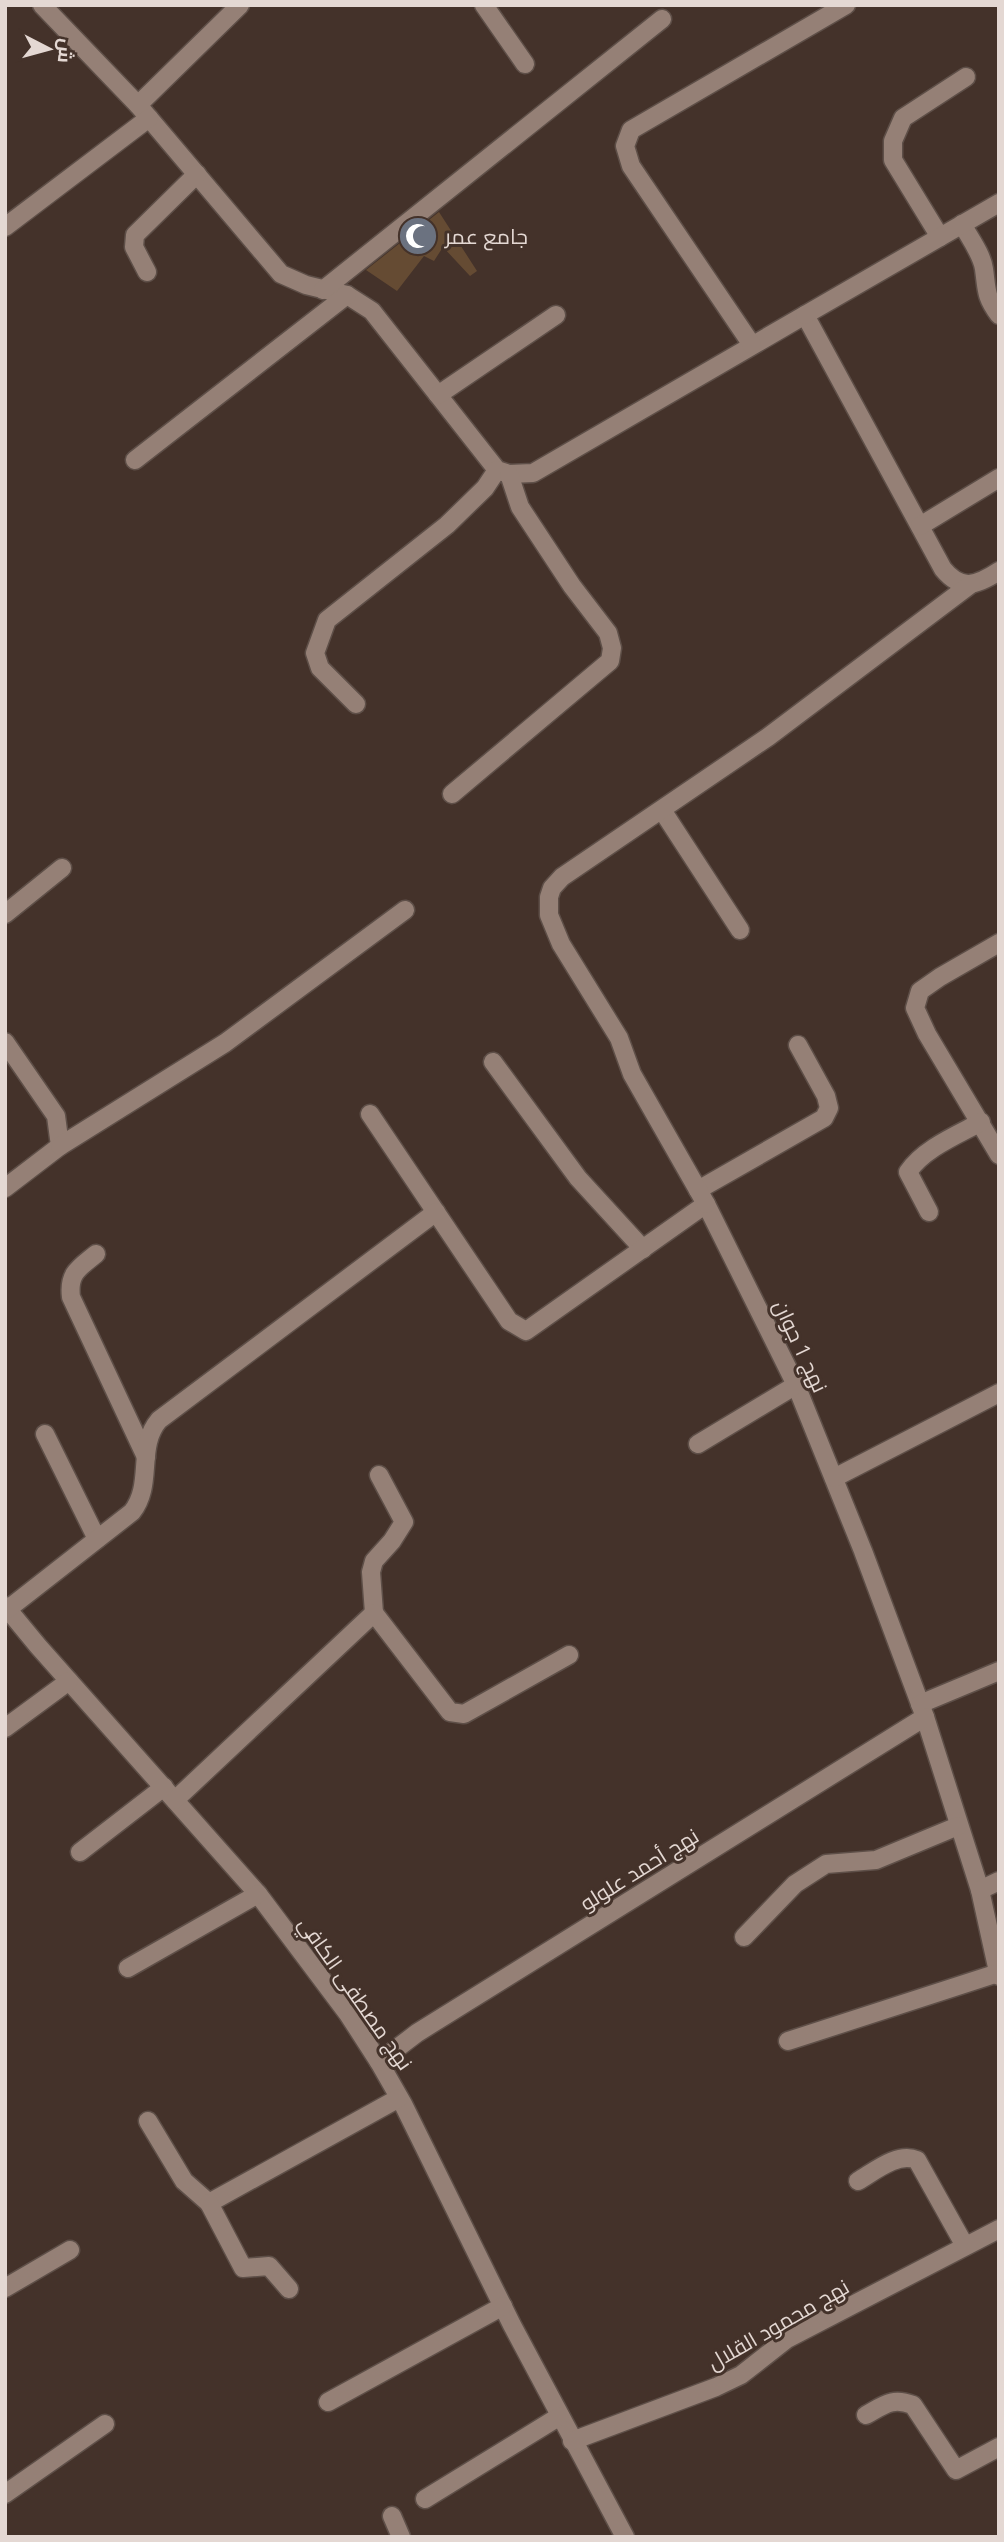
<svg xmlns="http://www.w3.org/2000/svg" width="1004" height="2542" font-family="'Open Sans',Cairo,sans-serif">
	<rect width="100%" height="100%" fill="#44322a"/>
	<polygon fill="#654b33" points="439,212 477,271 470,276 443,247 434,261 424,256 397,291 366,270"/>
	<g fill="none" stroke-linecap="round" stroke-linejoin="round">
		<g stroke="#5e4f48" stroke-width="21">
			<g id="minor">
				<path d="M42 5 138 105 281 274 306 285 347 295 372 311 497 470 509 474 533 473 805 315 943 569C961 591 976 586 999 571"/>
				<polyline points="484,5 525,64"/>
				<polyline points="138,105 240,5"/>
				<path d="M962 224C969 237 982 254 984 269 987 290 985 296 999 315"/>
				<polyline points="5,227 149,118"/>
				<polyline points="940,237 893,160 893,141 903,118 966,77"/>
				<polyline points="147,272 134,247 135,235 197,174"/>
				<polyline points="323,290 662,19"/>
				<polyline points="805,315 999,203"/>
				<polyline points="752,345 631,166 625,146 631,130 846,5"/>
				<polyline points="438,395 556,315"/>
				<polyline points="135,460 347,295"/>
				<polyline points="920,526 999,478"/>
				<polyline points="356,704 320,668 315,653 327,620 447,525 485,488 497,470"/>
				<polyline points="452,794 610,661 612,648 608,633 572,586 520,507 509,474"/>
				<polyline points="662,810 740,930"/>
				<polyline points="5,914 62,868"/>
				<polyline points="999,943 940,977 920,991 915,1008 927,1034 999,1155"/>
				<polyline points="5,1042 56,1116 60,1146 5,1188"/>
				<polyline points="493,1062 578,1178 643,1249"/>
				<polyline points="370,1114 509,1321 526,1331 706,1204 796,1385 863,1551 925,1717 980,1890 999,1976"/>
				<polyline points="60,1146 225,1043 405,910"/>
				<polyline points="698,1190 824,1118 829,1108 826,1096 798,1045"/>
				<polyline points="706,1204 632,1074 619,1038 561,944 549,915 549,897 552,888 562,877 768,737 971,584"/>
				<path d="M929 1212 908 1172C923 1149 957 1135 981 1122"/>
				<path d="M96 1254C79 1268 68 1273 71 1297L146 1457"/>
				<polyline points="45,1434 97,1539"/>
				<polyline points="698,1444 796,1385"/>
				<polyline points="834,1478 999,1393"/>
				<polyline points="5,1606 38,1646 258,1894 348,2014 379,2062 403,2104 512,2325 625,2537"/>
				<path d="M8 1609 132 1512C154 1484 136 1447 159 1420L436 1212"/>
				<polyline points="374,1613 371,1572 374,1561 392,1541 404,1522 379,1475"/>
				<polyline points="920,1704 999,1671"/>
				<polyline points="5,1728 69,1681"/>
				<polyline points="175,1800 374,1613 450,1712 464,1714 569,1655"/>
				<polyline points="80,1852 164,1787"/>
				<polyline points="980,1890 999,1881"/>
				<polyline points="744,1937 795,1884 826,1864 876,1860 958,1826"/>
				<polyline points="128,1968 258,1894"/>
				<polyline points="788,2041 998,1973"/>
				<polyline points="379,2062 417,2033 925,1717"/>
				<polyline points="148,2121 184,2181 209,2203 399,2098"/>
				<path d="M858 2181C875 2171 897 2152 917 2160L965 2246"/>
				<polyline points="209,2203 243,2268 269,2266 289,2289"/>
				<polyline points="5,2288 70,2250"/>
				<polyline points="328,2402 503,2306"/>
				<path d="M866 2415C884 2405 892 2397 913 2405L956 2470 999 2447"/>
				<polyline points="572,2441 716,2387 741,2375 787,2339 999,2229"/>
				<polyline points="5,2494 105,2424"/>
				<polyline points="425,2499 560,2416"/>
				<polyline points="392,2516 401,2537"/>
			</g>
		</g>
		<use href="#minor" stroke="#958076" stroke-width="18"/>
	</g>
	<defs>
		<g id="mosque-disc" transform="scale(2.0125)"><circle r="9.5" fill="#6b7280" stroke="#44322a"/><path d="M3.5-4.9A6 6 0 1 0 3.5 4.9A5 5 0 1 1 3.5-4.9Z" fill="#fff"/></g>
	</defs>
	<g fill-rule="evenodd">
		<use href="#mosque-disc" x="418" y="236"/>
	</g>
	<g text-anchor="middle" dominant-baseline="central" stroke-width="6" stroke-linejoin="round" paint-order="stroke">
		<g font-size="21" fill="#e4d8d3" stroke="#44322a" text-anchor="start">
			<text x="445" y="236">جامع عمر</text>
		</g>
		<g font-size="21" fill="#e4d8d3" stroke="#44322a">
			<text transform="translate(801 1346) rotate(65)">نهج 1 جوان</text>
			<text transform="translate(639 1869) rotate(-32)">نهج أحمد علولو</text>
			<text transform="translate(356 1993) rotate(55)">نهج مصطفى الكافي</text>
			<text transform="translate(778 2324) rotate(-30)">نهج محمود القلال</text>
		</g>
	</g>
	<rect width="1004" height="2542" fill="none" stroke="#e4d8d3" stroke-width="14"/>
	<g transform="translate(49 49) rotate(96)" stroke="#44322a" stroke-width="5" paint-order="stroke">
	<path d="M0-5L12 26L0 18L-12 26Z" fill="#e4d8d3"/>
	<text y="-10" font-size="19" font-weight="bold" text-anchor="middle" fill="#e4d8d3">ش</text>
	</g>
</svg>
